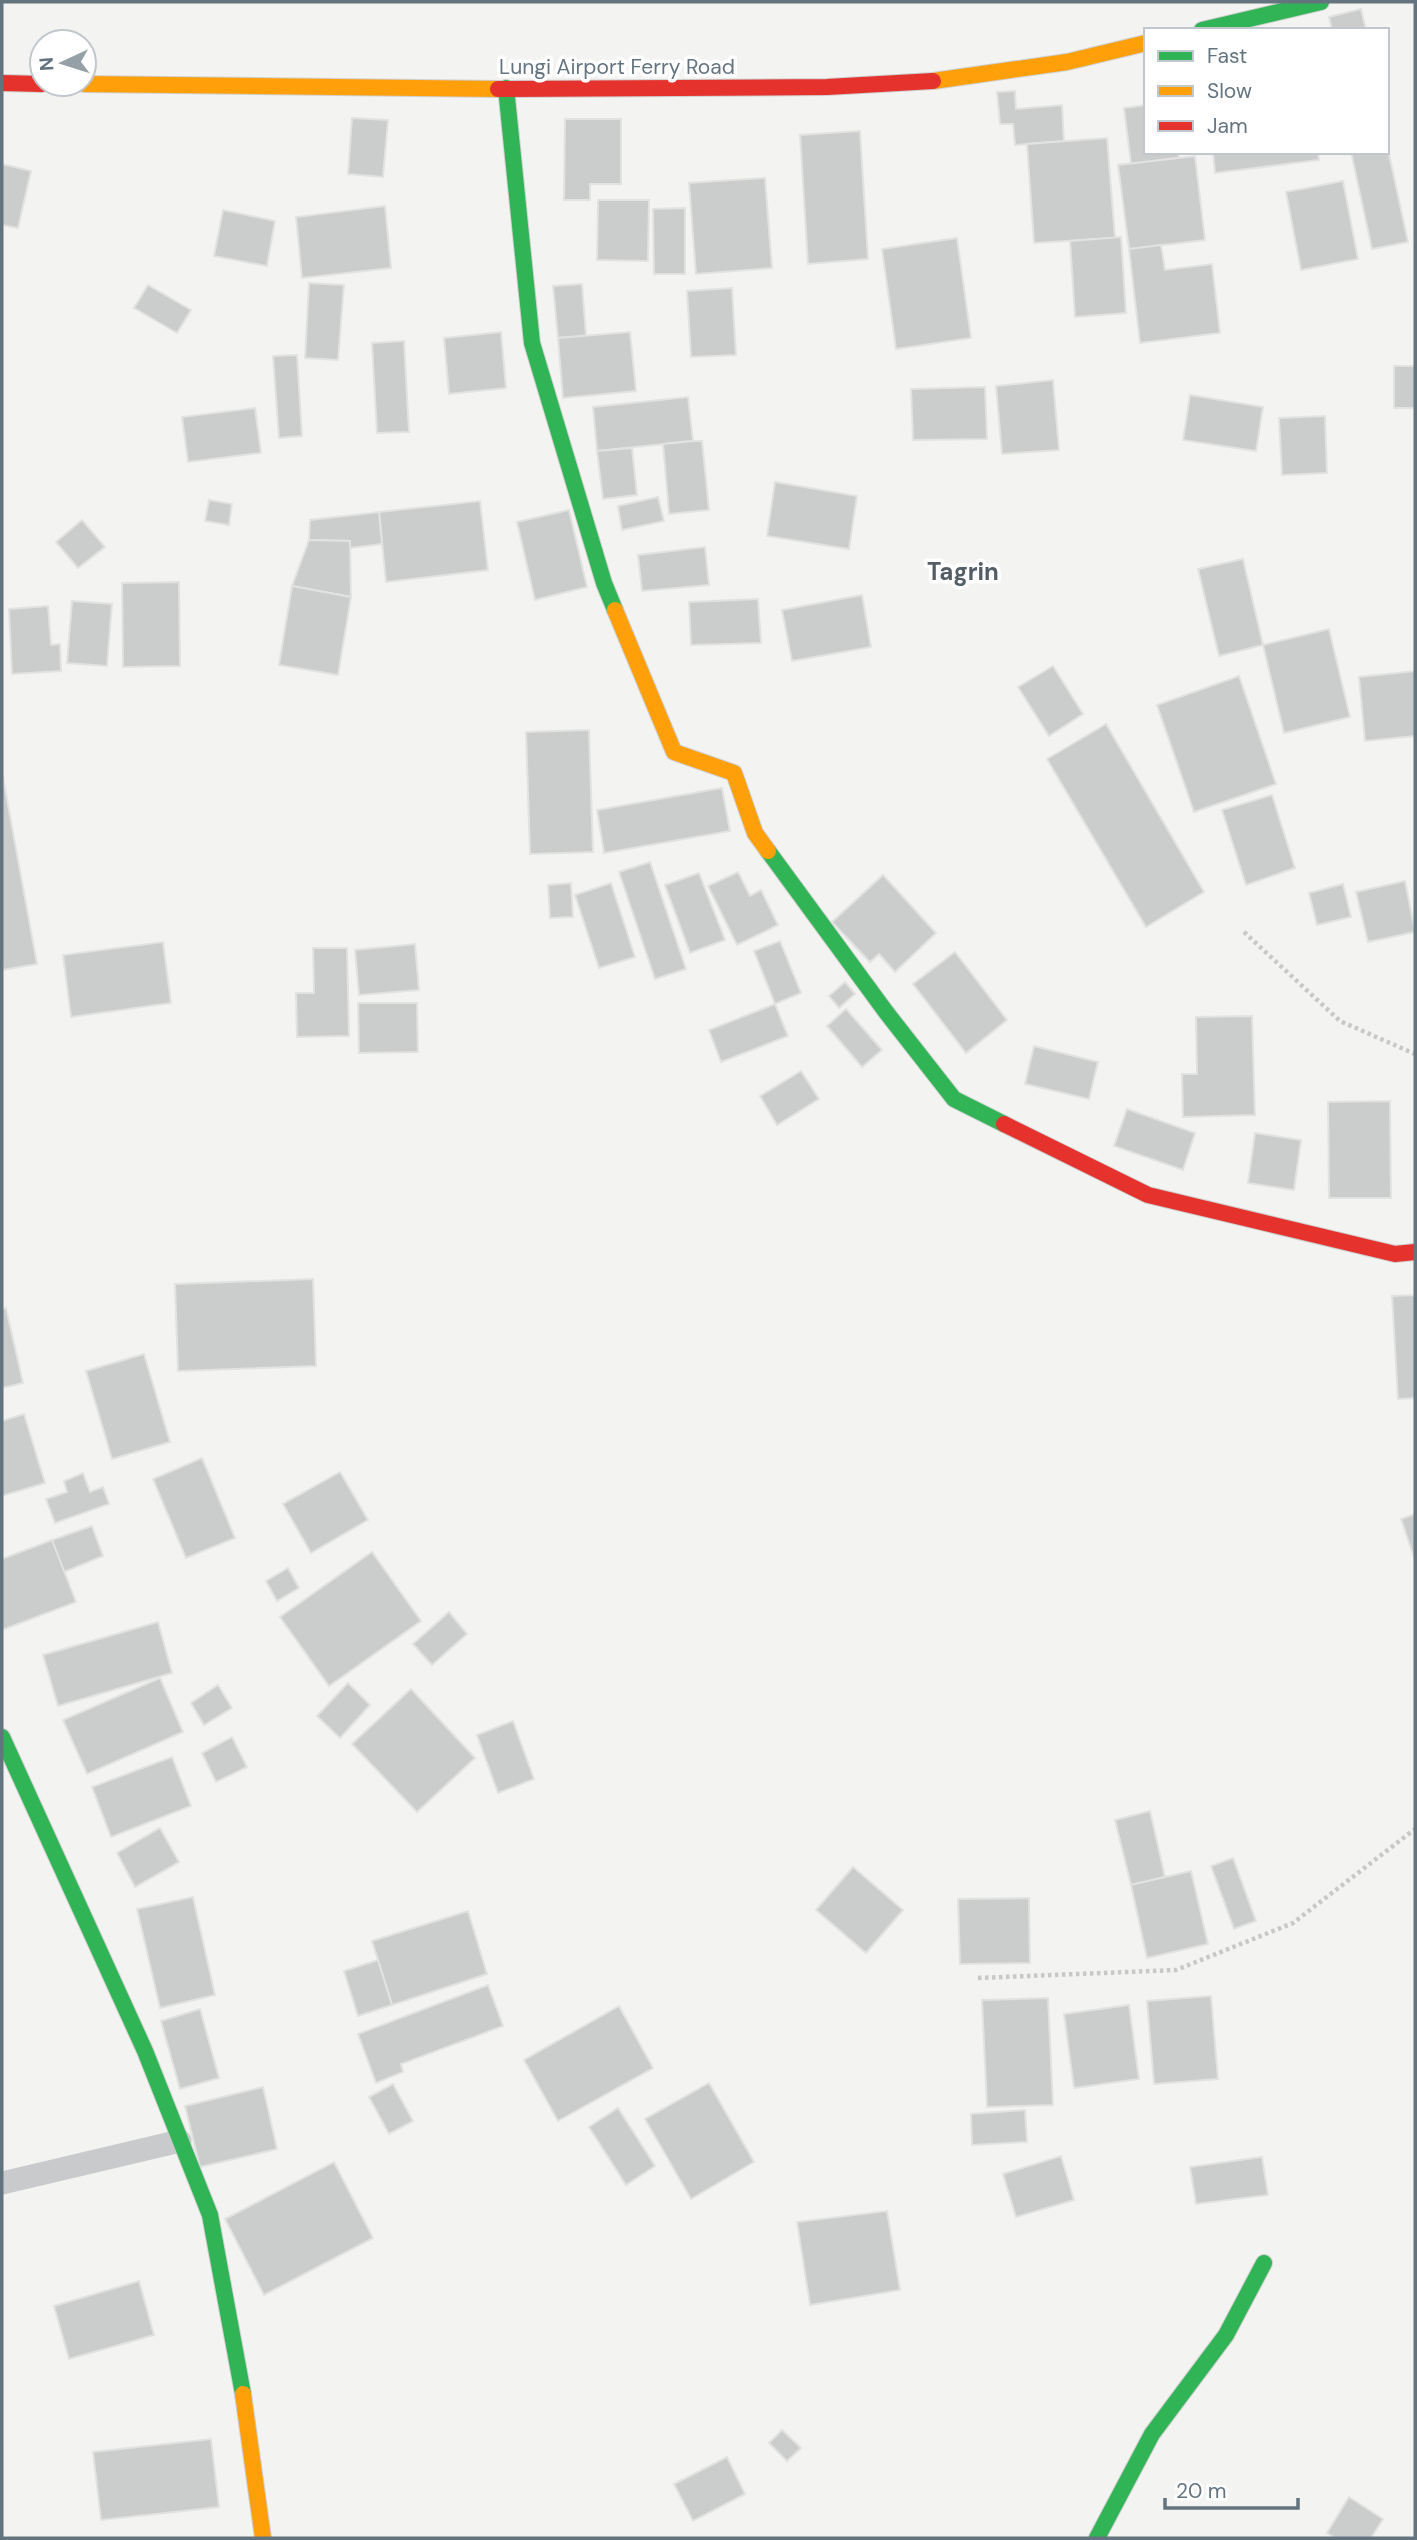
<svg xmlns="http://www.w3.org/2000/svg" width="1417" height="2540" font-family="'DM Sans',sans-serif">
	<rect width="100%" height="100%" fill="#f3f3f1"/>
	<g fill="#cbcccc" stroke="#e2e2e1" stroke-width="2">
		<polygon points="1361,9 1366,30 1332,30 1329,17"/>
		<polygon points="1015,91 1016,109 1062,105 1064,141 1015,145 1013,124 1000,124 997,92"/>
		<polygon points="1146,105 1146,152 1178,152 1179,158 1131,164 1124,108"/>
		<polygon points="352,118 388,120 383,177 348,174"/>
		<polygon points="565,119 621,119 621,184 590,184 590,200 564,200"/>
		<polygon points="860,131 868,259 808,264 800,135"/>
		<polygon points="1107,138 1115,238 1034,243 1027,144"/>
		<polygon points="1387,145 1408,242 1372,249 1351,152 1387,152"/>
		<polygon points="1213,152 1318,152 1319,160 1215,173"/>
		<polygon points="1195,156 1205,240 1129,249 1118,165"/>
		<polygon points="2,164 31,171 18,228 2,225"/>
		<polygon points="765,178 772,268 696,274 689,183"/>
		<polygon points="1343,181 1358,259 1301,270 1286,192"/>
		<polygon points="598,200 649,200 648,261 597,260"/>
		<polygon points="385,206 391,268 302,278 296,217"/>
		<polygon points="685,208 685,274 654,274 653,209"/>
		<polygon points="223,210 275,221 267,266 214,256"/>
		<polygon points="1121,237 1126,313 1075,317 1070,241"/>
		<polygon points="957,238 971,338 896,349 882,249"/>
		<polygon points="1161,245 1165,270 1212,264 1220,333 1140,343 1129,249"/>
		<polygon points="309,283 344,285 338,360 305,358"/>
		<polygon points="582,284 586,336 558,338 553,286"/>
		<polygon points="148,285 191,310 177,333 134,308"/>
		<polygon points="732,288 736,355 691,357 687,291"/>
		<polygon points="501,332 506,388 449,394 444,338"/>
		<polygon points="630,332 636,391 563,398 558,338"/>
		<polygon points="404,341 409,432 377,433 372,343"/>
		<polygon points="297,355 302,436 279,438 273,356"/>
		<rect x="1394" y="366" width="21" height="42"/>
		<polygon points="1053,380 1059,450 1002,454 996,386"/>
		<polygon points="985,387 987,439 913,440 911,389"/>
		<polygon points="1190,395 1263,407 1256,451 1183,440"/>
		<polygon points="688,397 693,441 597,451 593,407"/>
		<polygon points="255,408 261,453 188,462 182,417"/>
		<polygon points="1325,416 1327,473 1282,475 1279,418"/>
		<polygon points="693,441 702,441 709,510 669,514 663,444"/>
		<polygon points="632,448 637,495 603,499 597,451"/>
		<polygon points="775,482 857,496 849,549 767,536"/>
		<polygon points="658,497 664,521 622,530 618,506"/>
		<polygon points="209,500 232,504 229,525 205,521"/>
		<polygon points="480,501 488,570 386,582 379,512"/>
		<polygon points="569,510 587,587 535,600 517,522"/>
		<polygon points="379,512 382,544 350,548 350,541 309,540 310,520"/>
		<polygon points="82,520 105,547 78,568 56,542"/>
		<polygon points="309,540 350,541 351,597 292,586"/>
		<polygon points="705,547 709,585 642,591 638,555"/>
		<polygon points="1243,559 1263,645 1219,656 1198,569"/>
		<polygon points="179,582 180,666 123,667 122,583"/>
		<polygon points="292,586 351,597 338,675 279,665"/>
		<polygon points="862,595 871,647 792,661 782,610"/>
		<polygon points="758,599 761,643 691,645 689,602"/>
		<polygon points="72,601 112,604 107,666 67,663"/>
		<polygon points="48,606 51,645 60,644 61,671 12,674 9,609"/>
		<polygon points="1329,629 1350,717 1284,733 1263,645"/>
		<polygon points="1053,666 1083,714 1049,736 1018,687"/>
		<polygon points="1415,671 1415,736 1365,741 1359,677"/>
		<polygon points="1239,676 1276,784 1194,812 1157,705"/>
		<polygon points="1106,724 1204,892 1146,927 1047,759"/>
		<polygon points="589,730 593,852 530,854 526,732"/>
		<polygon points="2,772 37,964 3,970 2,964"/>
		<polygon points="722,788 730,831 604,853 597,810"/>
		<polygon points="1272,795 1295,868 1246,885 1222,810"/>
		<polygon points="650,862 686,969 655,979 619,872"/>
		<polygon points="738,872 750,896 761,890 778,925 737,945 708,886"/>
		<polygon points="699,873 725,940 690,953 665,885"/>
		<polygon points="883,875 936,933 895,972 879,954 870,962 832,922"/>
		<polygon points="1405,881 1415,932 1368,942 1356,892"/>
		<polygon points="571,883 573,917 550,918 548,885"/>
		<polygon points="611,883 635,957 599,968 575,895"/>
		<polygon points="1343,884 1351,917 1317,925 1309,893"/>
		<polygon points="780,941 801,993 775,1004 754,951"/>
		<polygon points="163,942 171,1003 71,1017 63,955"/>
		<polygon points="415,944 419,990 359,995 355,950"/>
		<polygon points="313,948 347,948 349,1036 297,1037 296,993 314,993"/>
		<polygon points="955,952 1007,1020 966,1053 913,984"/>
		<polygon points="845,982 855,994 839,1008 829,996"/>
		<polygon points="358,1003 417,1003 418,1052 359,1053"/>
		<polygon points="775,1004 788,1036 721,1062 709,1030"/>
		<polygon points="846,1009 882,1050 862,1067 827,1026"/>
		<polygon points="1252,1016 1255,1115 1183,1117 1182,1074 1197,1074 1196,1017"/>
		<polygon points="1034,1046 1098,1062 1089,1099 1025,1084"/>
		<polygon points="801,1071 819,1099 777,1125 760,1096"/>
		<polygon points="1390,1101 1391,1198 1329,1198 1328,1102"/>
		<polygon points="1127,1109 1195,1133 1183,1170 1114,1146"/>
		<polygon points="1255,1133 1301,1140 1294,1190 1248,1183"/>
		<polygon points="313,1279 316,1366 178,1371 175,1284"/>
		<polygon points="1415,1295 1415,1398 1398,1399 1392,1296"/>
		<polygon points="6,1308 23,1383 2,1388 2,1309"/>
		<polygon points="144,1354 170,1442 112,1459 86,1371"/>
		<polygon points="24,1414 45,1483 2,1496 2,1421"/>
		<polygon points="202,1458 235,1538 186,1558 153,1479"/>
		<polygon points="340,1472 368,1520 311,1553 283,1504"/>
		<polygon points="83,1473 90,1492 103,1487 109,1504 55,1523 46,1499 67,1492 64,1481"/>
		<polygon points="1415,1514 1415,1560 1401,1519"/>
		<polygon points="92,1526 103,1556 64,1572 52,1540"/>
		<polygon points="52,1540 76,1602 2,1630 2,1559"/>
		<polygon points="372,1552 421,1621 329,1686 280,1617"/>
		<polygon points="288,1568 299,1588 277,1601 266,1581"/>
		<polygon points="449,1612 467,1634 432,1665 413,1644"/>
		<polygon points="158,1622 172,1673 58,1706 43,1655"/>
		<polygon points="160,1678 183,1732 87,1774 63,1720"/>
		<polygon points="348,1683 370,1705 340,1738 317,1716"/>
		<polygon points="218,1685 232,1708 204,1725 191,1703"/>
		<polygon points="411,1689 475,1758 417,1812 352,1744"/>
		<polygon points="513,1721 534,1779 498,1793 477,1735"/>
		<polygon points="232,1737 247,1767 216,1782 202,1753"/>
		<polygon points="172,1757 191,1806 111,1837 92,1787"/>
		<polygon points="1150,1811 1165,1877 1131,1885 1115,1820"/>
		<polygon points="160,1828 179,1862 135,1887 117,1853"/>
		<polygon points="1233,1858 1256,1921 1234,1929 1211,1866"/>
		<polygon points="853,1867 903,1910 866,1953 816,1910"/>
		<polygon points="1191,1871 1208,1944 1147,1958 1131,1885"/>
		<polygon points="193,1897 215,1995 160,2008 137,1909"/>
		<polygon points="1029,1898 1030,1963 960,1964 958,1899"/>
		<polygon points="468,1911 487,1974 392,2005 372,1941"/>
		<polygon points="378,1960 392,2005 358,2016 344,1971"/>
		<polygon points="488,1985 503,2026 401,2064 403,2072 376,2083 358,2034"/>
		<polygon points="1211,1996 1218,2079 1154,2084 1147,2001"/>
		<polygon points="1048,1998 1053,2105 987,2107 982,2000"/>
		<polygon points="1129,2005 1139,2079 1074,2088 1064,2014"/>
		<polygon points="619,2006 653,2068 558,2121 524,2060"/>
		<polygon points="200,2009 219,2078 180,2089 161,2021"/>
		<polygon points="709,2083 754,2162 691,2199 645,2119"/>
		<polygon points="393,2084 413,2121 389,2134 369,2097"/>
		<polygon points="263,2087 277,2149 200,2167 185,2106"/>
		<polygon points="618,2108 655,2166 626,2185 589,2127"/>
		<polygon points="1025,2110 1027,2142 972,2145 971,2114"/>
		<polygon points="1061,2156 1074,2200 1016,2217 1003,2174"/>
		<polygon points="1262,2157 1268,2195 1196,2204 1190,2167"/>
		<polygon points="334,2162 373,2238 264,2295 225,2219"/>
		<polygon points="887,2211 900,2290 810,2305 797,2222"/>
		<polygon points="139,2281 154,2335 69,2359 54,2306"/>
		<polygon points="782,2430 801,2448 787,2461 769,2443"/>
		<polygon points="211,2439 219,2507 101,2520 93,2452"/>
		<polygon points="727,2457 745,2494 693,2521 674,2484"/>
		<polygon points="1349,2497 1383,2519 1371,2538 1335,2538 1327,2533"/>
	</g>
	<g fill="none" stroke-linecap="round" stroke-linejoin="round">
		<g stroke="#cfd0d0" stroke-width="18">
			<g id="fast">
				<polyline points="1202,30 1321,2"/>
				<polyline points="506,88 532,343 604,583 615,610"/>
				<polyline points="768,851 886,1012 954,1099 1004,1124"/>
				<polyline points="2,1737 145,2051 210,2215 243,2394"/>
				<polyline points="1097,2538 1152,2434 1226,2335 1264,2263"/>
			</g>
		</g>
		<g stroke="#cfd0d0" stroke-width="18">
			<g id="slow">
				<polyline points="933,81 1067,62 1146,43"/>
				<polyline points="84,84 498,89"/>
				<polyline points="615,610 674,752 734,773 755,833 768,851"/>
				<polyline points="243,2394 263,2538"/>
			</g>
		</g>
		<g stroke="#cfd0d0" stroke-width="18">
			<g id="jam">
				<polyline points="2,83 42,84"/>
				<polyline points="498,89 827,87 933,81"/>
				<polyline points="1004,1124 1148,1195 1395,1254 1415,1252"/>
			</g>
		</g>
		<g stroke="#c7c8c7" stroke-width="4.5" stroke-dasharray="3.5 3.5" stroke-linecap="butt">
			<polyline points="1244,932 1340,1021 1415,1054"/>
			<polyline points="978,1978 1176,1970 1293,1923 1415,1829"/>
		</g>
		<polyline stroke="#c8cacb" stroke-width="23" points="2,2183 180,2141"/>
		<use href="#fast" stroke="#30b455" stroke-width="16"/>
		<use href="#slow" stroke="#ff9f0a" stroke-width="16"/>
		<use href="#jam" stroke="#e5322d" stroke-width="16"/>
	</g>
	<g text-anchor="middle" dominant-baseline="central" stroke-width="7" stroke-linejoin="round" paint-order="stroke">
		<g font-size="21" fill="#64747f" stroke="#fff">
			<text x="617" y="67">Lungi Airport Ferry Road</text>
		</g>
		<g font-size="24" font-weight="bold" fill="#525d65" stroke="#fff">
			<text x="963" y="571">Tagrin</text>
		</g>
	</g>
	<rect width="1417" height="2540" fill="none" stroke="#64747f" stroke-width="7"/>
	<rect x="1144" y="28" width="245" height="126" fill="#ffffff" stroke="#c1c7cc" stroke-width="2"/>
	<rect x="1158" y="51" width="35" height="10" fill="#30b455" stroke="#c1c7cc" stroke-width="2"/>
	<text x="1207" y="63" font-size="21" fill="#64747f">Fast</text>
	<rect x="1158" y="86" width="35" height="10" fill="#ff9f0a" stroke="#c1c7cc" stroke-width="2"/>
	<text x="1207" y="98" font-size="21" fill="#64747f">Slow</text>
	<rect x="1158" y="121" width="35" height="10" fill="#e5322d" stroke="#c1c7cc" stroke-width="2"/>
	<text x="1207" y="133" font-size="21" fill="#64747f">Jam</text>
	<g transform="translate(63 63) rotate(266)"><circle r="33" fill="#ffffff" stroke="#c1c7cc" stroke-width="2"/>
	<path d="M0-5L12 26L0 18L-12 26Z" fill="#96a0a7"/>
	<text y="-10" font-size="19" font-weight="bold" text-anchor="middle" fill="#64747f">N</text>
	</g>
	<path d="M1165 2498v10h133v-10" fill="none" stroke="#64747f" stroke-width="3.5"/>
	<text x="1176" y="2498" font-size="21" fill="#64747f" stroke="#ffffff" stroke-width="5" paint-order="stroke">20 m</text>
</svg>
